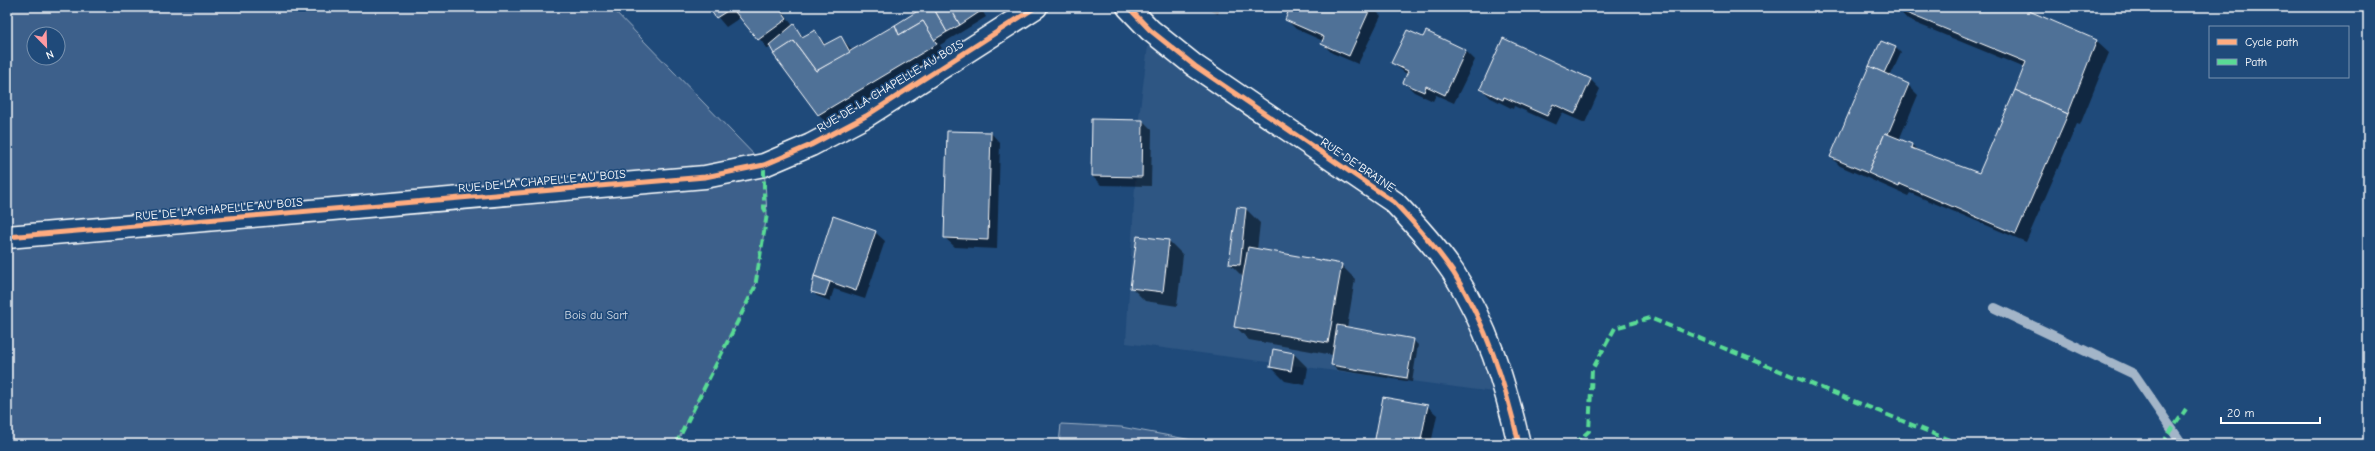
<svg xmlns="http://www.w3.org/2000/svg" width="2375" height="451" font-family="'Comic Neue',sans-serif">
	<rect width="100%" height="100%" fill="#1f4a7a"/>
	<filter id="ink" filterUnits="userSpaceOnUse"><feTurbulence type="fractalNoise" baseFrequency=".025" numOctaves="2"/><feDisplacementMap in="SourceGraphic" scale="8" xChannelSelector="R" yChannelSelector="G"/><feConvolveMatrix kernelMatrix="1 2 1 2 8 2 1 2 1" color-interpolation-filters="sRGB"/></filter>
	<g filter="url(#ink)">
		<polygon fill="#2e5683" points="1150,30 1421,231 1508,394 1126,343 1139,117"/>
		<g fill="#3c618b" stroke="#9eb0c5" fill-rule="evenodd">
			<path d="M7 7H611L764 165 767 214 755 287 676 444H7ZM34 34H58V58H34Z"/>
			<polygon points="1061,424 1121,427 1214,444 1059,444"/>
		</g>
		<g fill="#0007">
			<polygon points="709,7 780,7 793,26 804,37 814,31 826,45 841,37 853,51 926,7 980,7 986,17 940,45 945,54 828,124 818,115 771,47 768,49 741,17 726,27"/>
			<polygon points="1203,7 1221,7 1218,14"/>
			<polygon points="1292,7 1372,7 1381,16 1358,64 1332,53 1322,43 1323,41 1296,29 1286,19"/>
			<polygon points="1896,7 2016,7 2096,41 2109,53 2080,125 2077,124 2026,242 1910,193 1908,196 1840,166 1831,157 1882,43 1896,48 1901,53 1890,77 1908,85 1918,95 1899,140 1912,145 1920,153 1980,174 2025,68 1908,20"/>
			<polygon points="1424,38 1465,50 1475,60 1454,103 1436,95 1433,101 1414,92 1404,82 1408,75 1392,63"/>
			<polygon points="1504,40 1591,80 1600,89 1585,123 1562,113 1556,125 1514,106 1513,109 1491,98 1481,89"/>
			<polygon points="1143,121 1152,130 1151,186 1101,185 1092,176"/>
			<polygon points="991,133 1000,143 997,249 955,247 945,238"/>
			<polygon points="1238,208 1246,209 1260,223 1257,250 1341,265 1355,279 1347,328 1413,340 1418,345 1412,382 1337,370 1332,365 1333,355 1249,340 1235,326 1244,278 1230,264"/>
			<polygon points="833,217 875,232 885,241 865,299 834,289 830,301 817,296 812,291 815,276"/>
			<polygon points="1138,237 1169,241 1183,255 1177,306 1145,301 1131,287"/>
			<polygon points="1273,350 1294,354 1308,368 1305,385 1285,381 1271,367"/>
			<polygon points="1427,406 1437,415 1431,444 1375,444"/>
		</g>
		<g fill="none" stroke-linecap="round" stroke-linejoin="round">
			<polyline stroke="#a3b5c8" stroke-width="10" points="1995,308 2134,374 2182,444"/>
		</g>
		<g fill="#507197" stroke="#fff">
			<polygon points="708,7 731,7 732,8 716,18"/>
			<polygon points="778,7 787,19 758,40 731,7"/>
			<polygon points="924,7 933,7 947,32 934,40 923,21 899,35 895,25"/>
			<polygon points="933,7 950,7 960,25 947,32"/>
			<polygon points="950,7 979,7 981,11 960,25"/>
			<polygon points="1290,7 1371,7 1349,56 1321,44 1324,37 1285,20"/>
			<polygon points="2020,7 2097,40 2068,114 2015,90 2026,62 1894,8"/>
			<polygon points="923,21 937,44 818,115 773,54 794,41 816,71 895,25 899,35"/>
			<polygon points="794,24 802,37 815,30 824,45 841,36 850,52 816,71 794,41 774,54 769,45"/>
			<polygon points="1407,30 1423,37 1426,31 1466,50 1445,95 1426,86 1424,92 1403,83 1408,71 1391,63"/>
			<polygon points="1503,38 1591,79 1575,114 1553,104 1547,116 1504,97 1503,100 1480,89"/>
			<polygon points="1881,41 1896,47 1884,73 1869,66"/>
			<polygon points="1869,66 1909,84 1888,134 1885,133 1868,173 1830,157"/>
			<polygon points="2015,90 2068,114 2016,234 1900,184 1899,187 1868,173 1885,133 1912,144 1911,148 1979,173"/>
			<polygon points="1092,119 1143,120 1142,177 1091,176"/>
			<polygon points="947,131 991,132 988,240 944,238"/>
			<polygon points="1237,207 1246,208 1240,265 1229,264"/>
			<polygon points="833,216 876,231 856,291 814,276"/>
			<polygon points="1137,236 1169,240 1163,292 1130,288"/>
			<polygon points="1248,247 1342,264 1328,343 1234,327"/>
			<polygon points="814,276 830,282 825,296 811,292"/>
			<polygon points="1337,325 1414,339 1407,378 1331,365"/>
			<polygon points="1273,349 1294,353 1291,371 1270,367"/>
			<polygon points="1383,397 1428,405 1420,444 1374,444"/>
		</g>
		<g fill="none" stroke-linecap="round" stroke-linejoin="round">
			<g stroke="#fff" stroke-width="25">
				<polyline id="street" points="7,237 705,177 764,165 811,145 866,116 1036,7"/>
			</g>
			<g stroke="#fff" stroke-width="25">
				<path id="secondary" d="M1128 7 1150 30 1195 66 1394 202C1415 224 1436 247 1453 272 1487 325 1505 383 1519 444"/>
			</g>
			<use href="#street" stroke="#1f4a7a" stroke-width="22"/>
			<use href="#secondary" stroke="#1f4a7a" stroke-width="22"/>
			<g stroke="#5adb95" stroke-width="4" stroke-dasharray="8 4" stroke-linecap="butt">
				<polyline points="676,444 755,287 767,214 764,208 764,165"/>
				<polyline points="1575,444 1589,431 1592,370 1615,328 1650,318 1959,444"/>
				<polyline points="2162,444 2186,409"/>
			</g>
			<g stroke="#1f4a7a" stroke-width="8">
				<g id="cycleway">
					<path d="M1128 7 1150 30 1195 66 1394 202C1415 224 1436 247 1453 272 1487 325 1505 383 1519 444"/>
					<polyline points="7,237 705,177 764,165 811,145 866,116 1036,7"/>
				</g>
			</g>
			<use href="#cycleway" stroke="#ffac80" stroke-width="5"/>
		</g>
	</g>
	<g text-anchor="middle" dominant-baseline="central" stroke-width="3.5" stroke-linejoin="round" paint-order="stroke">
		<g font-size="12" fill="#fff" stroke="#1f4a7a">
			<text transform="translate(890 86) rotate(-31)">RUE DE LA CHAPELLE AU BOIS</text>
			<text transform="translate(1358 165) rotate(34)">RUE DE BRAINE</text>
			<text transform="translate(542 181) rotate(-5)">RUE DE LA CHAPELLE AU BOIS</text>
			<text transform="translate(219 209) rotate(-5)">RUE DE LA CHAPELLE AU BOIS</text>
		</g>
		<g font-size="12" fill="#d8dfe8" stroke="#1f4a7a">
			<text x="596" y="315">Bois du Sart</text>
		</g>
	</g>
	<rect width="2375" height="451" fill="none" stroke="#1f4a7a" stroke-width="24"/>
	<rect x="12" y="12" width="2351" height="427" fill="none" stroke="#fff" stroke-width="1.5" filter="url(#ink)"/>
	<rect x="2209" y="26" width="140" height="52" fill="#1f4a7a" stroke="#7992af"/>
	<rect x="2217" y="39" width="20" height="6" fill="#ffac80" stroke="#7992af"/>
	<text x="2245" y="46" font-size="12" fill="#ffffff">Cycle path</text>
	<rect x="2217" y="59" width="20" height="6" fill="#5adb95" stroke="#7992af"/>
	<text x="2245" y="66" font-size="12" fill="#ffffff">Path</text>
	<g transform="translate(46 46) rotate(157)"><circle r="19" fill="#1f4a7a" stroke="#7992af"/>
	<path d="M0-3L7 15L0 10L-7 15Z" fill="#ff9aa2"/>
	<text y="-6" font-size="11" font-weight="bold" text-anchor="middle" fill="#ffffff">N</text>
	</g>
	<path d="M2221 417v6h99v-6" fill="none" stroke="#ffffff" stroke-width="2"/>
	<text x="2227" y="417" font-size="12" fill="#ffffff" stroke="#1f4a7a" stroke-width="3" paint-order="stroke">20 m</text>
</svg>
